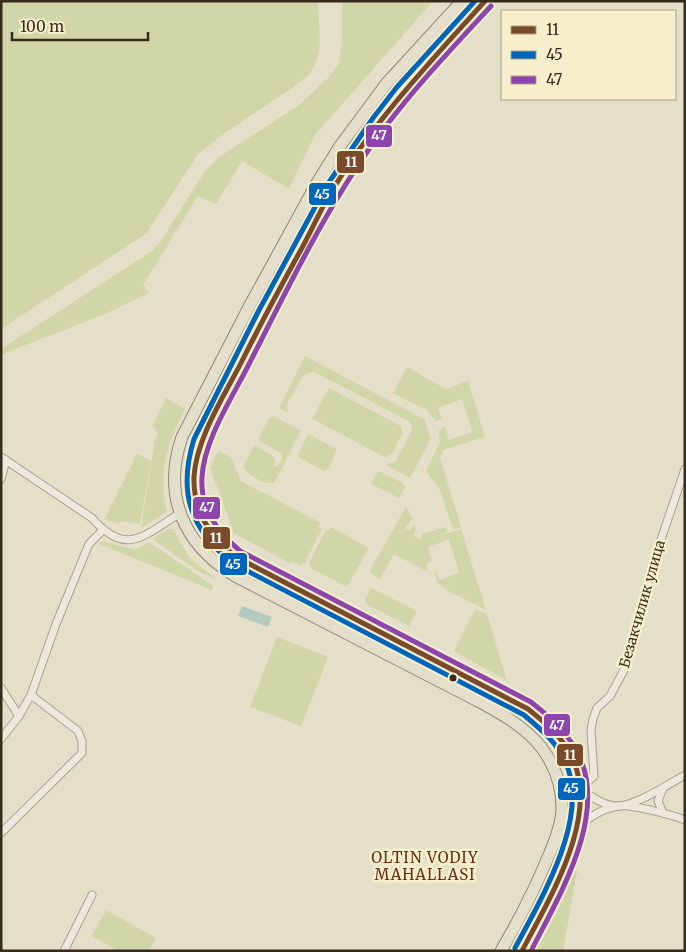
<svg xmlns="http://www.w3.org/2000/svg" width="686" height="952" font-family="Merriweather,serif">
	<rect width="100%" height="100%" fill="#e4dfc8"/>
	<g fill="#d1d6a9">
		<polygon points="1,1 318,1 320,43 317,61 309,75 292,88 225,133 198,154 147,233 1,329"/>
		<polygon points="342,1 433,1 315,135 289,189 242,161 216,204 198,196 143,285 149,293 105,314 10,351 1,356 1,349 152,251 161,241 205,171 222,155 298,106 328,78 339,63 342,40"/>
		<polygon points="305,356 424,419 431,439 410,478 386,465 396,461 411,432 412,427 409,421 314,372 307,373 303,377 287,404 288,413 279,408"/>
		<polygon points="407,367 446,389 468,381 485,437 443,450 440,458 461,527 453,530 440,490 426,471 440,442 439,429 445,426 449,440 473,432 462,399 438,408 442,419 436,421 427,410 393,393"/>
		<polygon points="329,388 401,426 403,433 392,454 385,457 312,419"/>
		<path d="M166 398 185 409C168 444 157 472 167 512L141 528 155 439 158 433 152 426Z"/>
		<path d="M273 416 300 430V433L274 483C264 485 248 475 243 467L254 445 272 455 275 460 273 465 277 467 282 458 281 453 258 440 268 419Z"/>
		<polygon points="308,434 337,449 329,469 324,471 297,456"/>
		<polygon points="218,451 231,457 241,481 321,523 318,527 322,529 305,563 303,562 301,566 292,561 291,564 234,533 210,468"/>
		<polygon points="137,454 151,460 140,524 122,521 120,523 104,520"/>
		<polygon points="377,472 381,472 403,483 405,487 399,498 371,484"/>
		<polygon points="406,507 413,519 405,528 409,531 414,525 416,529 413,536 420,539 423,534 445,527 447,532 427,539 461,529 486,610 450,592 438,583 434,572 436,571 439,580 459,573 449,539 428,547 432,561 426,564 428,572 394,554 380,579 371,574 370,570"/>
		<polygon points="331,527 369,548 347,587 310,568 311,565 308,564 326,530 328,531"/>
		<polygon points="168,529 173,529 189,557 216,579 201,573 152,539"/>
		<polygon points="103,541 135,550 149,542 213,586 212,590 97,543"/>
		<polygon points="371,588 417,611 409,626 366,604 365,599"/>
		<polygon points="475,609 487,614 507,681 454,651"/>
		<polygon points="277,637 328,657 301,726 250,707"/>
		<polygon points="578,866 563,951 533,951"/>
		<polygon points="106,910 156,938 149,951 118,951 92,936"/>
	</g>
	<polygon fill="#b5cabf" points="242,606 272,617 268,627 238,616"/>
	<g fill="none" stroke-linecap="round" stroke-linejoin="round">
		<g stroke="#a9a292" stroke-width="9">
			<g id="street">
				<path d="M1 457 92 518C126 557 143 536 179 514"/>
				<path d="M685 469 654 560 625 668 610 696 597 708 593 719 591 731 594 776 581 788C590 797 606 807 620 806 638 804 669 784 685 775"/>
				<polyline points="1,479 6,460"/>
				<polyline points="1,688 19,716"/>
				<polyline points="1,739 19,716 31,695 56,624 89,544 103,530"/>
				<polyline points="663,788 658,801 663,813"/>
				<path d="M578 828C589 817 604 808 619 806 631 804 673 815 685 820"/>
				<polyline points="1,833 82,753 82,741 78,731 31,695"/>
				<polyline points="64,951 92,895"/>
			</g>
		</g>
		<g stroke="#8e8879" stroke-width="13">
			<g id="primary">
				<path d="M462 1 386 84 340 146 317 183 249 307 182 437C162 495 183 544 235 576L480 702C502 714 525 727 541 747 554 764 562 786 562 808 562 824 555 841 549 855 535 889 519 920 501 951"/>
				<path d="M485 1 403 92 379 122 333 189 265 316 201 442C186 490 195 527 236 557L528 709C603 763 587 821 551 893 541 912 532 932 522 951"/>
			</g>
		</g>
		<use href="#street" stroke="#ece8db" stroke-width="7"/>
		<use href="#primary" stroke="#e4dfcb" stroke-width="11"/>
		<g stroke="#f7efcc" stroke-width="9">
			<path id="bus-1" d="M485 1C431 61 375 120 333 189 322 207 313 227 303 246 282 284 261 323 241 363 224 396 196 439 194 477 193 512 210 536 236 557L528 709C543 721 558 733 568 750 605 810 550 897 522 951"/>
		</g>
		<g stroke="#f7efcc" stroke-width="9">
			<path id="bus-2" d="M475 1 397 87 373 118 327 185 258 312 194 439C178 491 189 528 232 563L524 715C538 727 552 738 561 754 596 809 542 897 515 948"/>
		</g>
		<g stroke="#f7efcc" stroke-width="9">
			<path id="bus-3" d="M491 6C455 45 418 84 386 126 330 199 290 284 248 366 232 398 204 440 202 477 200 509 217 531 240 551L531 702C548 715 563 729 574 746 613 808 560 894 531 951"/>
		</g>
		<use href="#bus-1" stroke="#7a4b2a" stroke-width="5"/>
		<use href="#bus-2" stroke="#0065bd" stroke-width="5"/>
		<use href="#bus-3" stroke="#8e44ad" stroke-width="5"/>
	</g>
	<circle fill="#372b1b" stroke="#f7efcc" stroke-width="2" cx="453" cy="678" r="4.5"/>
	<g text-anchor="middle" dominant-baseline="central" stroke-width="5" stroke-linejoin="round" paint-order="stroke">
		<g font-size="14" fill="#372b1b" stroke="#f7efcc">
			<text transform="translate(642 604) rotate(-74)">Безакчилик улица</text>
		</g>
		<g font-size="15" letter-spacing="1" fill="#663017" stroke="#f7efcc">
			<text x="425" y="857">OLTIN VODIY<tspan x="425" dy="17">MAHALLASI</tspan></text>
		</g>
	</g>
	<g stroke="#f7efcc" stroke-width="2">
		<rect x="365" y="124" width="28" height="24" rx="5" fill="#8e44ad"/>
		<rect x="336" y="150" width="29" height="24" rx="5" fill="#7a4b2a"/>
		<rect x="308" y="182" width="29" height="24" rx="5" fill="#0065bd"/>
		<rect x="192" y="496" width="29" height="24" rx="5" fill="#8e44ad"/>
		<rect x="202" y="526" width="29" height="24" rx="5" fill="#7a4b2a"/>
		<rect x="219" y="552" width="29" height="24" rx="5" fill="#0065bd"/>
		<rect x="543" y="713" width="28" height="24" rx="5" fill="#8e44ad"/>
		<rect x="556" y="743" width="28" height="24" rx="5" fill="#7a4b2a"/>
		<rect x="557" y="777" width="29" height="24" rx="5" fill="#0065bd"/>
	</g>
	<g font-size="14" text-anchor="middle" font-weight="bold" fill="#fff">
		<text x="379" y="140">47</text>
		<text x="351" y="167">11</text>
		<text x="322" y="199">45</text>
		<text x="207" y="512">47</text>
		<text x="216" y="543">11</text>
		<text x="233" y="569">45</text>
		<text x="557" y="730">47</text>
		<text x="570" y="760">11</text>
		<text x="571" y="793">45</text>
	</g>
	<rect width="686" height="952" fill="none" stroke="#372b1b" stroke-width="5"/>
	<rect x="501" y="10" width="175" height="90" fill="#f7efcc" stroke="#aaa185"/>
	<rect x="511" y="26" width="25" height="8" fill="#7a4b2a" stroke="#aaa185"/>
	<text x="546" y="35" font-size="15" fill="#372b1b">11</text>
	<rect x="511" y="51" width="25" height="8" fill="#0065bd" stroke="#aaa185"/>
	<text x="546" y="60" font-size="15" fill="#372b1b">45</text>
	<rect x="511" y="76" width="25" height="8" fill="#8e44ad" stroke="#aaa185"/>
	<text x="546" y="85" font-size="15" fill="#372b1b">47</text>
	<path d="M12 32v8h136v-8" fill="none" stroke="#372b1b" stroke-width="2.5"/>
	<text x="20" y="32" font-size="15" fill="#372b1b" stroke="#f7efcc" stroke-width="4" paint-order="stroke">100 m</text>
</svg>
